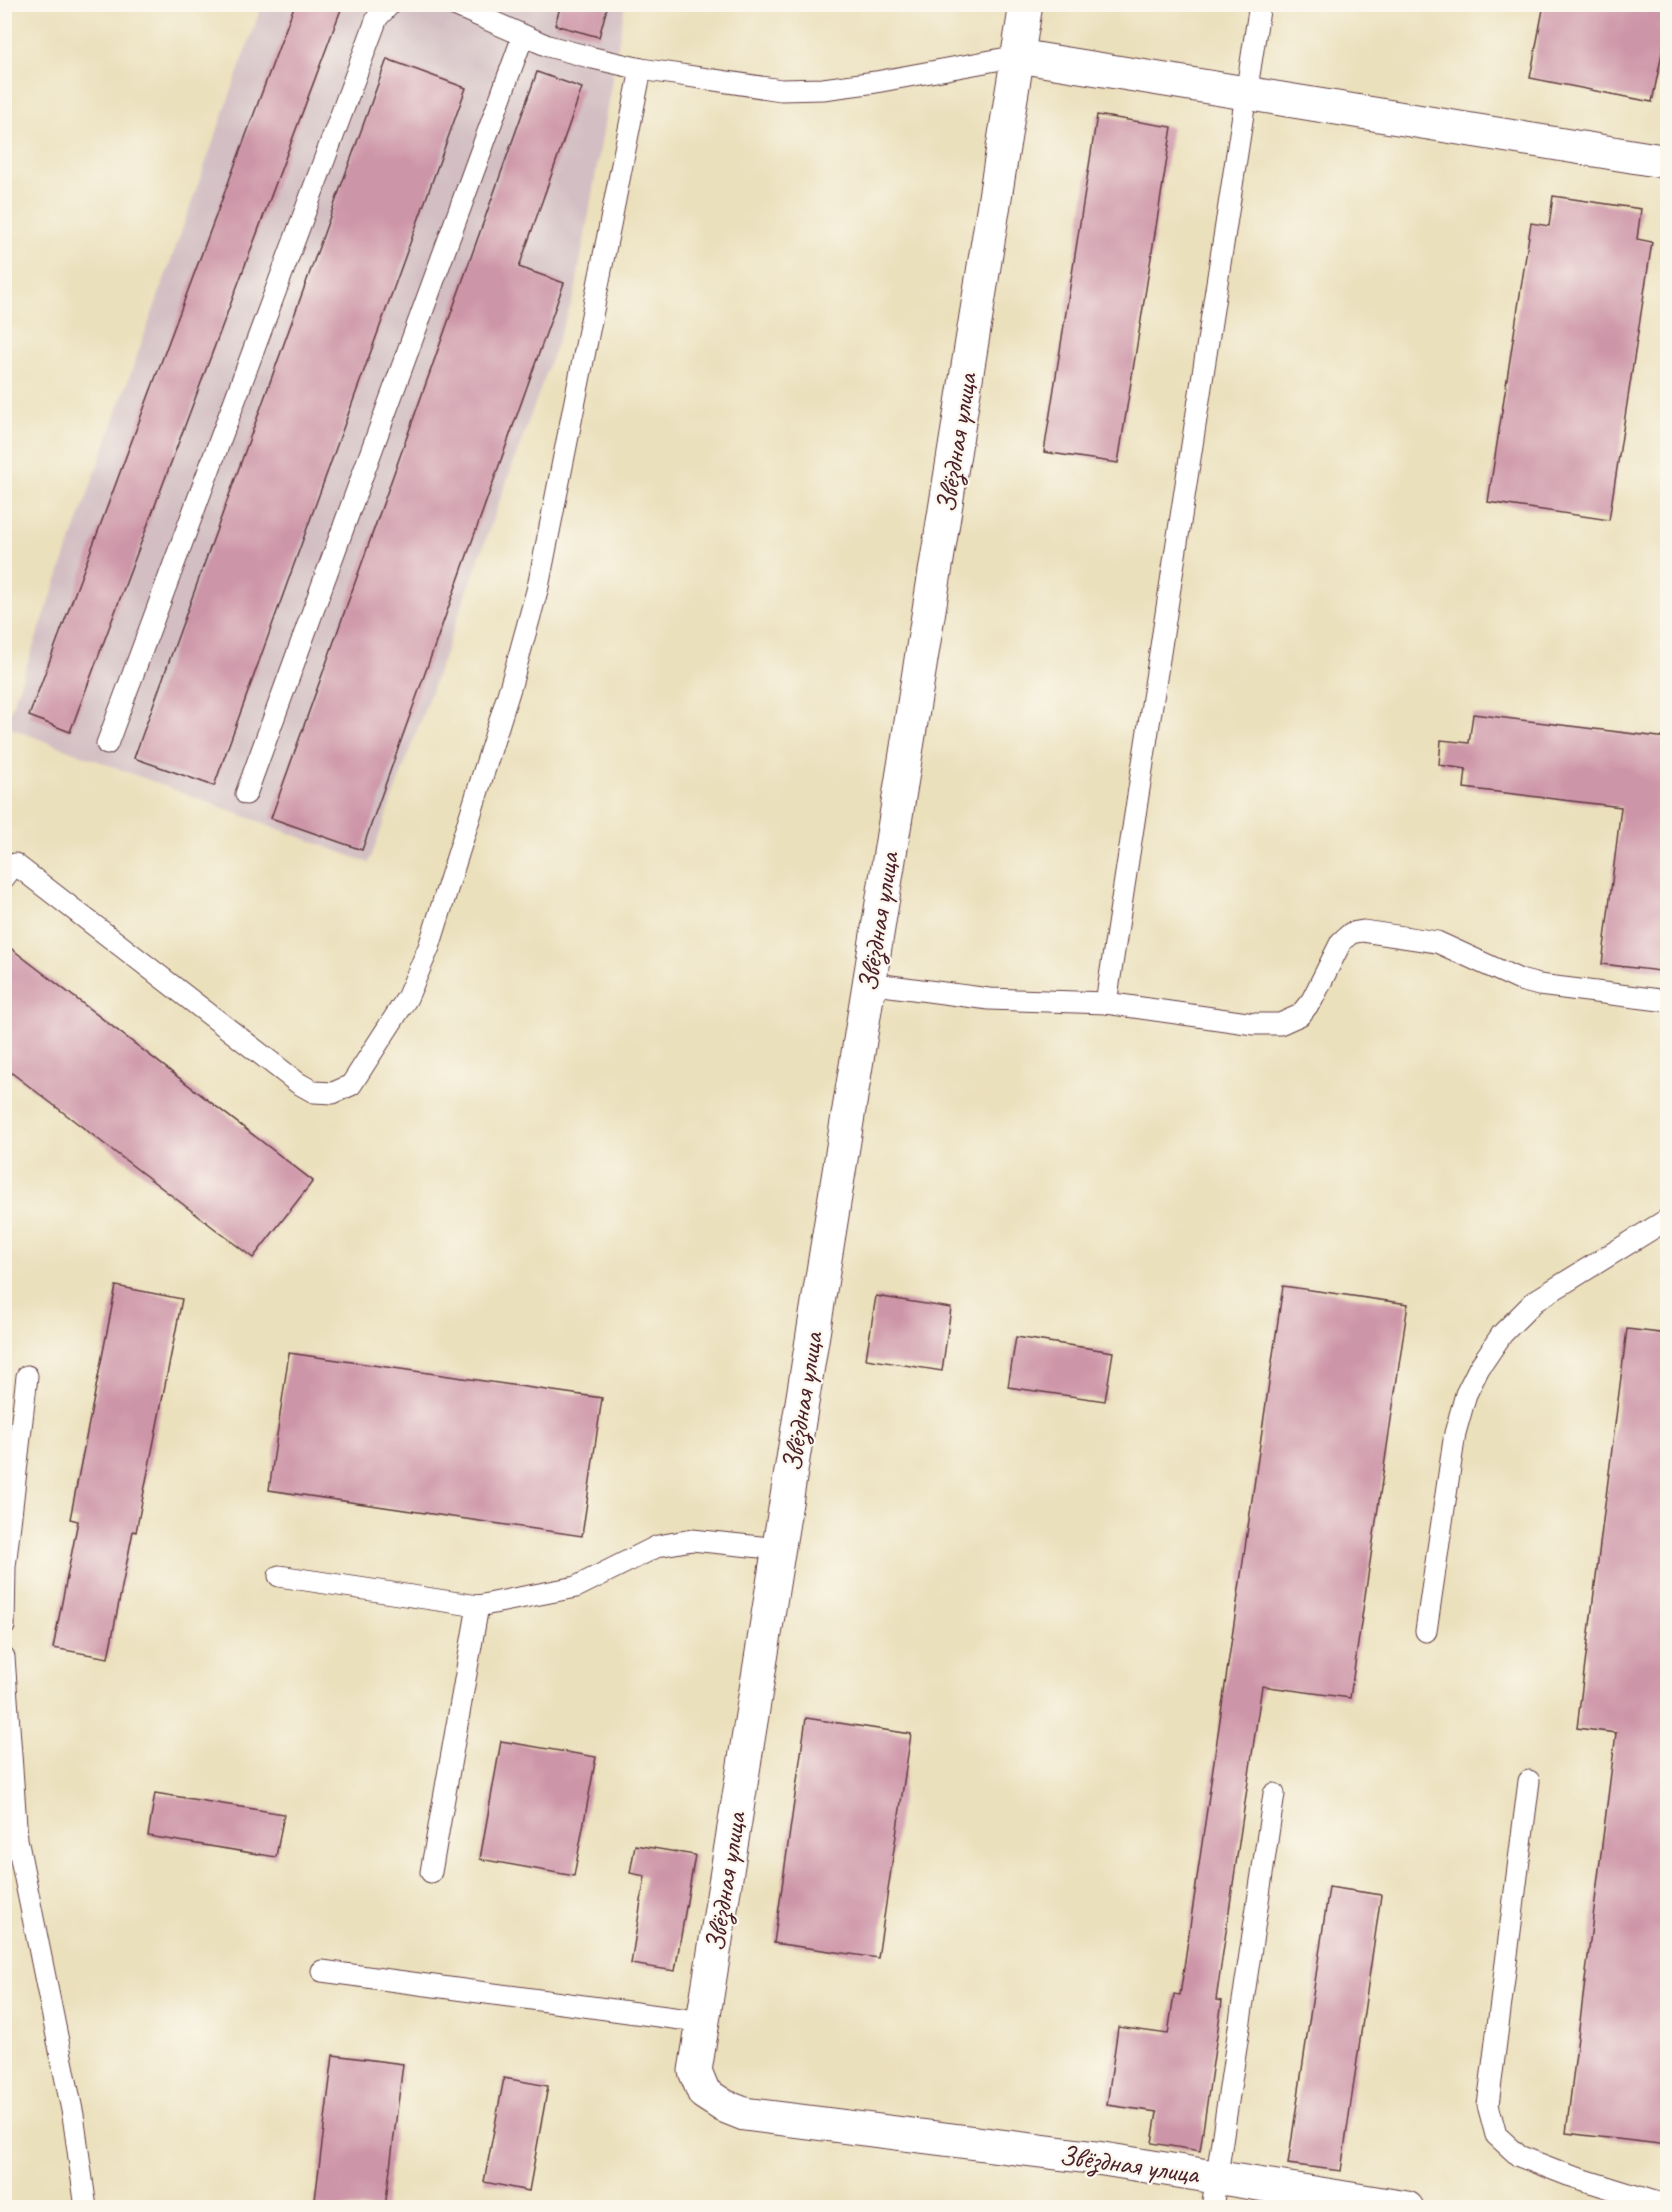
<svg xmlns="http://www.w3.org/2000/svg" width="1672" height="2212" font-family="Caveat,sans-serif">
	<rect width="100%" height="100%" fill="#fbf7ec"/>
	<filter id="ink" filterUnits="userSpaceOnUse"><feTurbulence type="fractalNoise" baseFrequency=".0167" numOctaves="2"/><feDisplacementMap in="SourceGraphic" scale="12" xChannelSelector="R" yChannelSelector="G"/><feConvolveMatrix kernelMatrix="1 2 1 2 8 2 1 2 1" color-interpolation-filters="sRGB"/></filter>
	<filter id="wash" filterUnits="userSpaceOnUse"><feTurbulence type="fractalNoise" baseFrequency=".008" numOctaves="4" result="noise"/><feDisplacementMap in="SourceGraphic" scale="24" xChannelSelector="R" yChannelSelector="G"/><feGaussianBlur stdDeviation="1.35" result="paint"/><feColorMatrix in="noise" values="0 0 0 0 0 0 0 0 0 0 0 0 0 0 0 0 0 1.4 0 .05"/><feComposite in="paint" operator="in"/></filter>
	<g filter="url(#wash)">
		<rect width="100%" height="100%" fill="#ebe0bc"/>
		<polygon fill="#d2bec3" points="262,5 625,5 575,293 369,863 5,726"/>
		<g id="blocks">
			<g fill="#cd95a8">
				<polygon points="295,4 343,4 70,732 29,716"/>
				<polygon points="561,4 608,4 599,37 555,25"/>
				<polygon points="1544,4 1668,4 1668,24 1652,102 1530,78"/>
				<polygon points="387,59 466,88 214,786 134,758"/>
				<polygon points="537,72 582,88 519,267 564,283 362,850 271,818"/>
				<polygon points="1097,115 1172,127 1118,463 1044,452"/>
				<polygon points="1553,196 1641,209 1637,239 1652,242 1609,520 1488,502 1531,223 1549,226"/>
				<polygon points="1473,714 1667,738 1668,972 1602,964 1621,807 1464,788 1466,769 1439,765 1441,740 1469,743"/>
				<polygon points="4,943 313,1181 253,1258 4,1067"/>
				<polygon points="116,1286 182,1299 136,1532 133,1531 108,1658 53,1648 78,1521 70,1519"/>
				<polygon points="1283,1286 1408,1304 1350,1698 1262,1686 1216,2000 1222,2001 1200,2151 1152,2143 1157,2112 1107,2105 1118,2027 1168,2034 1174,1994 1180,1995"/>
				<polygon points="876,1296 951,1308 942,1371 866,1359"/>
				<polygon points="1627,1329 1668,1334 1668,2145 1566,2133 1616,1733 1577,1728"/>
				<polygon points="1016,1337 1113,1352 1105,1401 1008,1387"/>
				<polygon points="289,1353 602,1398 582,1536 269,1490"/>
				<polygon points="806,1718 911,1734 878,1958 774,1943"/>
				<polygon points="501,1741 596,1757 574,1876 480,1859"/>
				<polygon points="155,1793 284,1814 276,1857 148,1836"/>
				<polygon points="635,1845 695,1855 675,1971 631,1964 645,1876 630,1873"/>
				<polygon points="1329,1887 1381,1895 1341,2171 1288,2164"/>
				<polygon points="333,2055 403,2064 385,2208 314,2208"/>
				<polygon points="504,2078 548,2086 529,2191 484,2182"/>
			</g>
		</g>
	</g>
	<g filter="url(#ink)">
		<use href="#blocks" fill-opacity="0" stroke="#623c41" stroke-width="1.5"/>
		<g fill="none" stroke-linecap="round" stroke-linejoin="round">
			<g stroke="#623c41" stroke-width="23">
				<g id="lane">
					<polyline points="452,4 548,46 593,58 641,69 781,90 823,89 876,82 1018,56"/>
					<polyline points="107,744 377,18 390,4"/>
					<polyline points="246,794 523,36"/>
					<polyline points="4,878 15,864 298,1083 314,1092 333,1093 351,1085 407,998 429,947 511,685 538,587 641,69"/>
					<polyline points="868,983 989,999 1106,1003 1254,1024 1280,1024 1300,1015 1312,1000 1341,942 1351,933 1363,931 1437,942 1520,980 1539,985 1668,1001"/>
					<polyline points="1106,1003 1260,4"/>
					<polyline points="279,1576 478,1606 431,1872"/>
					<polyline points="478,1606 576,1587 658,1546 692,1540 779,1549"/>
					<polyline points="4,1626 5,1567 27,1376"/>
					<polyline points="1426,1631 1455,1433 1466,1394 1479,1368 1502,1334 1535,1301 1668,1219"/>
					<polyline points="4,1657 17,1839 73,2115 86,2208"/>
					<polyline points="1529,1781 1488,2105 1496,2135 1519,2156 1568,2175 1668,2206"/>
					<polyline points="322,1971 703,2022"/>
					<polyline points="1212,2208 1274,1794"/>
				</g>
			</g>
			<g stroke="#623c41" stroke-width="35">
				<g id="street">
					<polyline points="1026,4 695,2071 704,2093 724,2106 744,2114 1097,2158 1407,2208"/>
					<polyline points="1018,56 1668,162"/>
				</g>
			</g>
			<use href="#lane" stroke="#fff" stroke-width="21"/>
			<use href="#street" stroke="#fff" stroke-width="33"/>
		</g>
	</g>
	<g text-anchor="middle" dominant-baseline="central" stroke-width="4.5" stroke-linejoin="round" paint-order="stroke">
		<g font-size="28" fill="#4a1f2b" stroke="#fbf7ec">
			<text transform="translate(956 443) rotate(-81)">Звёздная улица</text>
			<text transform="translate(878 922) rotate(-81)">Звёздная улица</text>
			<text transform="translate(802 1402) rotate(-81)">Звёздная улица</text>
			<text transform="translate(725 1882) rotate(-81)">Звёздная улица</text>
			<text transform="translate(1129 2164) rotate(8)">Звёздная улица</text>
		</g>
	</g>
	<rect width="1672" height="2212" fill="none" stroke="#fbf7ec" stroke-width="24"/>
</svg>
